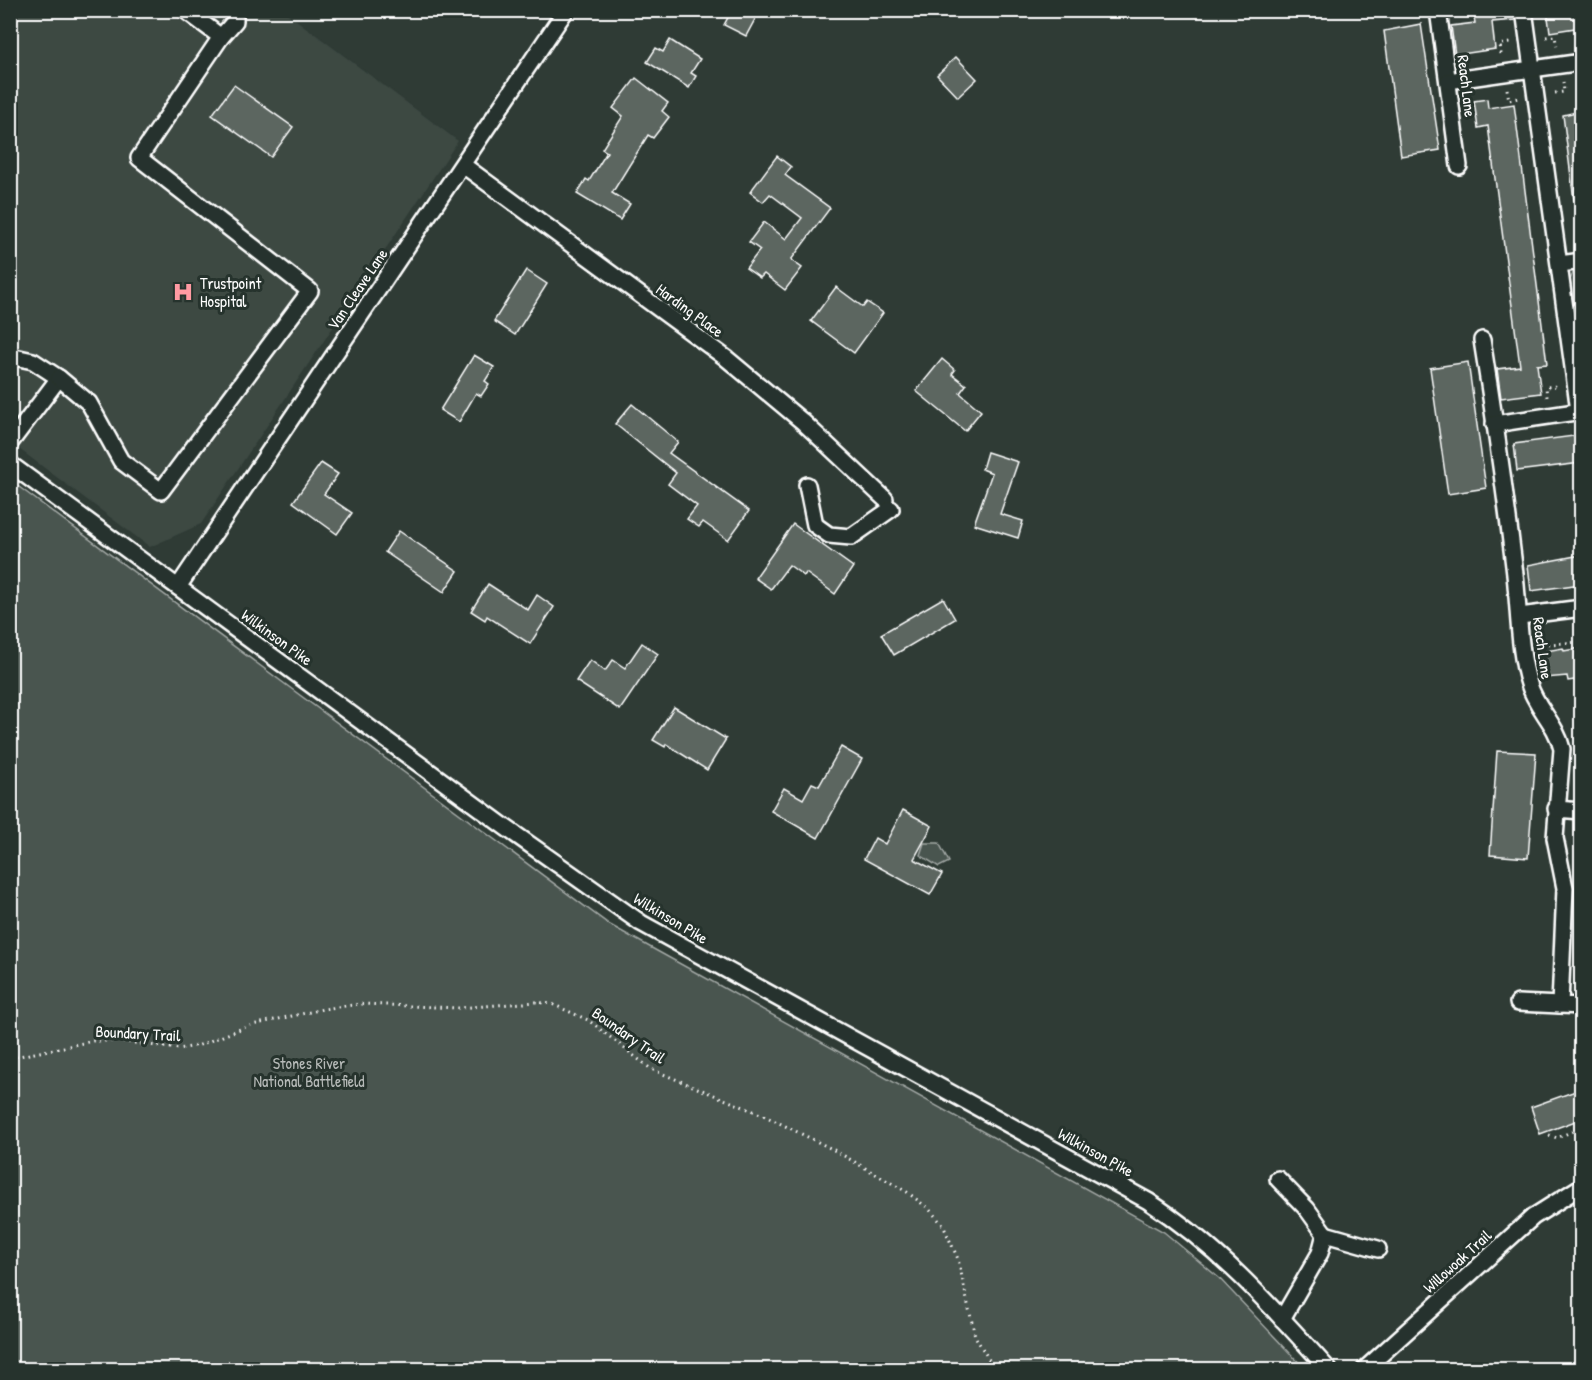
<svg xmlns="http://www.w3.org/2000/svg" width="1592" height="1380" font-family="'Patrick Hand',sans-serif">
	<rect width="100%" height="100%" fill="#2f3b35"/>
	<filter id="ink" filterUnits="userSpaceOnUse"><feTurbulence type="fractalNoise" baseFrequency=".0167" numOctaves="2"/><feDisplacementMap in="SourceGraphic" scale="12" xChannelSelector="R" yChannelSelector="G"/><feConvolveMatrix kernelMatrix="1 2 1 2 8 2 1 2 1" color-interpolation-filters="sRGB"/></filter>
	<g filter="url(#ink)">
		<polygon fill="#3c4842" points="10,11 284,11 458,141 201,524 150,547 11,443"/>
		<g fill="#4a544f" stroke="#a4aaa7" stroke-width="1.5">
			<polygon points="1577,269 1578,275 1575,280 1581,319 1578,320 1579,326 1581,326 1581,367 1570,280 1574,271"/>
			<polygon points="11,481 610,925 1164,1232 1219,1278 1305,1369 11,1369"/>
			<polygon points="924,843 939,843 949,862 939,867 920,855"/>
		</g>
		<g fill="#5b6661" stroke="#fff" stroke-width="1.5">
			<polygon points="732,10 760,10 746,36 724,25"/>
			<polygon points="1473,10 1514,10 1515,20 1492,22 1495,49 1455,55 1451,26 1475,23"/>
			<polygon points="1547,10 1581,10 1581,27 1550,32"/>
			<polygon points="1421,24 1440,150 1401,156 1384,31"/>
			<polygon points="670,40 700,59 691,73 696,76 689,88 647,62 656,48 663,52"/>
			<polygon points="956,57 977,79 958,97 937,75"/>
			<polygon points="636,78 668,103 662,111 669,117 653,138 648,135 612,193 630,204 620,220 577,194 586,179 589,181 607,152 602,149 623,116 613,108"/>
			<polygon points="234,85 293,127 271,157 212,115"/>
			<polygon points="1487,99 1488,108 1514,104 1547,364 1537,365 1541,393 1501,398 1497,369 1520,366 1488,126 1478,128 1474,101"/>
			<polygon points="1581,111 1581,200 1574,200 1563,115"/>
			<polygon points="777,156 791,167 785,175 830,208 791,260 802,268 785,290 764,274 760,278 746,268 760,250 749,242 764,222 786,239 802,218 770,194 763,202 750,192"/>
			<polygon points="526,270 547,284 515,335 494,321"/>
			<polygon points="836,287 863,307 867,302 883,313 854,353 811,321"/>
			<polygon points="474,355 494,367 485,381 489,384 481,396 476,393 459,422 440,410"/>
			<polygon points="942,359 955,370 952,374 966,385 960,393 981,411 965,431 916,391"/>
			<polygon points="1468,362 1486,488 1448,494 1430,368"/>
			<polygon points="632,404 678,442 669,453 749,511 728,540 703,522 699,527 687,519 697,506 668,484 676,473 615,424"/>
			<polygon points="1581,435 1581,463 1517,471 1514,444"/>
			<polygon points="987,452 1018,462 1000,514 1023,521 1018,538 974,524 992,473 982,469"/>
			<polygon points="321,463 338,474 324,494 352,513 337,534 293,502"/>
			<polygon points="793,524 853,567 835,594 806,573 804,576 789,565 771,589 755,578"/>
			<polygon points="399,531 458,571 444,592 385,552"/>
			<polygon points="1581,555 1581,584 1531,591 1528,565"/>
			<polygon points="488,584 528,610 537,595 554,607 530,644 487,616 485,620 471,611"/>
			<polygon points="943,598 955,619 894,655 881,634"/>
			<polygon points="642,643 658,654 620,710 576,681 590,660 605,671 613,660 625,668"/>
			<polygon points="1563,648 1564,651 1581,648 1581,679 1568,681 1567,676 1545,678 1540,652"/>
			<polygon points="674,707 726,739 707,770 666,744 665,747 653,740"/>
			<polygon points="841,747 862,759 818,838 771,811 784,788 803,799 812,783 819,786"/>
			<polygon points="1497,751 1536,753 1528,858 1490,855"/>
			<polygon points="903,810 932,826 914,859 942,874 930,895 864,859 875,838 885,844"/>
			<polygon points="1581,1089 1581,1119 1540,1134 1531,1107"/>
		</g>
		<g fill="none" stroke-linecap="round" stroke-linejoin="round">
			<g stroke="#fff" stroke-width="20">
				<g id="minor">
					<polyline points="185,10 221,37 235,21 235,10"/>
					<polyline points="1438,10 1459,166"/>
					<polyline points="1524,10 1579,411"/>
					<polyline points="1448,81 1582,62"/>
					<polyline points="463,165 726,358 803,422 885,499"/>
					<polyline points="1560,264 1582,261"/>
					<path d="M1482 340C1494 415 1505 491 1514 566 1519 603 1518 650 1529 684 1536 708 1556 723 1562 749L1555 838 1565 888 1560 1005 1582 1006"/>
					<polyline points="10,356 33,361 59,378 10,443"/>
					<polyline points="59,378 89,403 121,461 161,491 310,291 139,158 221,37"/>
					<polyline points="1494,424 1582,411"/>
					<path d="M10 464 505 827 641 923 1148 1201C1219 1247 1272 1307 1329 1370"/>
					<polyline points="807,485 815,525 829,535 851,537 891,509"/>
					<polyline points="178,587 566,10"/>
					<polyline points="1520,616 1582,608"/>
					<polyline points="1556,809 1582,811"/>
					<polyline points="1518,1003 1560,1005"/>
					<polyline points="1278,1179 1307,1209 1325,1234 1320,1253 1282,1319"/>
					<polyline points="1325,1234 1378,1249"/>
					<polyline points="1364,1370 1533,1217 1582,1186"/>
				</g>
			</g>
			<g stroke="#fff" stroke-width="3" stroke-dasharray="1.5 4.5" stroke-linecap="butt">
				<polyline points="1546,37 1555,36 1557,48"/>
				<polyline points="1501,54 1500,44 1510,43"/>
				<polyline points="1507,89 1509,100 1518,98"/>
				<polyline points="1555,93 1564,92 1563,82"/>
				<polyline points="1547,397 1546,387 1557,386"/>
				<polyline points="1548,644 1582,642"/>
				<polyline points="10,1058 93,1041 119,1041 179,1049 197,1046 248,1026 323,1009 360,1004 459,1008 536,1002 552,1004 588,1020 651,1069 763,1115 832,1149 907,1192 929,1209 943,1225 958,1259 975,1336 995,1370"/>
				<polyline points="1549,1135 1557,1138 1582,1127"/>
			</g>
			<use href="#minor" stroke="#26332d" stroke-width="15"/>
		</g>
	</g>
	<defs>
		<g id="hospital-bare" transform="scale(1.62)"><path d="M-5-5h3v3.5h4V-5h3V5h-3V1.5h-4V5h-3Z" fill="#ff9aa2" stroke="#26332d" stroke-width="2.5" paint-order="stroke"/></g>
	</defs>
	<g fill-rule="evenodd">
		<use href="#hospital-bare" x="183" y="292"/>
	</g>
	<g text-anchor="middle" dominant-baseline="central" stroke-width="6" stroke-linejoin="round" paint-order="stroke">
		<g font-size="16" fill="#fff" stroke="#26332d">
			<text transform="translate(1467 86) rotate(83)">Reach Lane</text>
			<text transform="translate(357 289) rotate(-56)">Van Cleave Lane</text>
			<text transform="translate(690 310) rotate(36)">Harding Place</text>
			<text transform="translate(277 637) rotate(36)">Wilkinson Pike</text>
			<text transform="translate(1543 648) rotate(82)">Reach Lane</text>
			<text transform="translate(671 918) rotate(31)">Wilkinson Pike</text>
			<text transform="translate(138 1033) rotate(3)">Boundary Trail</text>
			<text transform="translate(629 1035) rotate(35)">Boundary Trail</text>
			<text transform="translate(1096 1152) rotate(29)">Wilkinson Pike</text>
			<text transform="translate(1457 1261) rotate(-42)">Willowoak Trail</text>
		</g>
		<g font-size="16" fill="#fff" stroke="#26332d" text-anchor="start">
			<text x="200" y="283">Trustpoint<tspan x="200" dy="18">Hospital</tspan></text>
		</g>
		<g font-size="16" fill="#b7bbb9" stroke="#26332d">
			<text x="309" y="1063">Stones River<tspan x="309" dy="18">National Battlefield</tspan></text>
		</g>
	</g>
	<rect width="1592" height="1380" fill="none" stroke="#26332d" stroke-width="36"/>
	<rect x="18" y="18" width="1556" height="1344" fill="none" stroke="#fff" stroke-width="2" filter="url(#ink)"/>
</svg>
